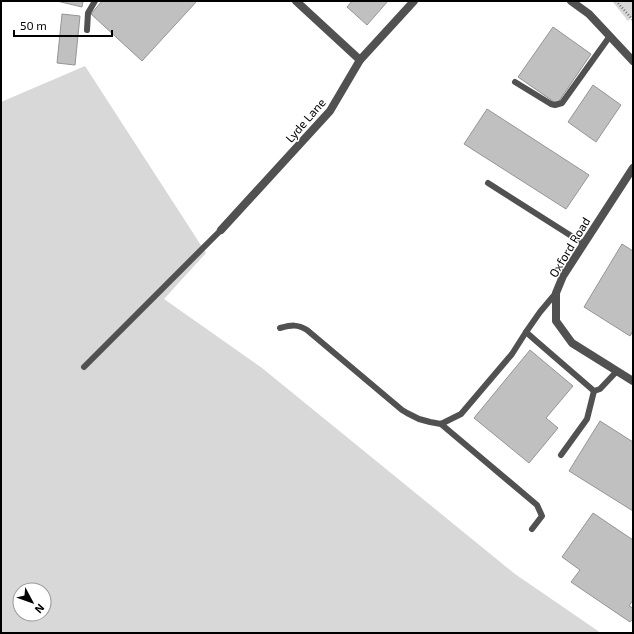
<svg xmlns="http://www.w3.org/2000/svg" width="634" height="634" font-family="'Exo 2',sans-serif">
	<rect width="100%" height="100%" fill="#fff"/>
	<g fill="#d8d8d8" fill-rule="evenodd">
		<polygon points="612,1 633,1 633,16 628,21"/>
		<path d="M85 66 206 253 164 299 262 368 515 574 601 633H1V102ZM20 590H44V614H20Z"/>
	</g>
	<g fill="#c0c0c0" stroke="#959595">
		<polygon points="57,1 83,1 82,7"/>
		<polygon points="102,1 197,1 142,61 91,14"/>
		<polygon points="352,1 388,1 367,25 347,7"/>
		<polygon points="62,14 80,16 75,65 57,63"/>
		<polygon points="553,27 591,54 557,104 518,77"/>
		<polygon points="593,85 621,105 596,142 568,122"/>
		<polygon points="487,109 589,175 566,209 464,144"/>
		<polygon points="622,244 633,251 633,331 630,336 584,307"/>
		<polygon points="530,350 573,386 546,418 558,428 529,463 474,418"/>
		<polygon points="600,421 633,442 633,511 569,471"/>
		<polygon points="593,513 633,540 633,600 629,606 633,608 633,619 630,622 571,582 580,570 562,557"/>
	</g>
	<g fill="none" stroke-linecap="round" stroke-linejoin="round">
		<polyline stroke="#737373" stroke-width="2.5" stroke-dasharray="1 2" stroke-linecap="butt" points="616,1 633,20"/>
		<g stroke="#515151" stroke-width="6">
			<polyline points="87,30 88,13 95,1"/>
			<polyline points="515,82 551,104 555,105 562,103 610,36"/>
			<polyline points="488,183 584,244"/>
			<polyline points="556,293 540,312 526,332 535,340 594,391 600,389 617,371"/>
			<path d="M280 328C292 325 297 324 307 330L402 410 407 413 419 419 430 422 441 424 461 414 512 354 526 332"/>
			<polyline points="84,367 221,230"/>
			<polyline points="441,424 537,505 542,516 532,529"/>
			<polyline points="561,455 587,419 594,391"/>
		</g>
		<g stroke="#515151" stroke-width="8">
			<polyline points="296,1 360,60"/>
			<polyline points="571,1 589,14 633,61"/>
			<polyline points="633,168 563,276 556,293 556,321 572,343 633,381"/>
			<polyline points="221,230 330,111 360,60 414,1"/>
		</g>
	</g>
	<g text-anchor="middle" dominant-baseline="central" stroke-width="3" stroke-linejoin="round" paint-order="stroke">
		<g font-size="12" fill="#000" stroke="#fff">
			<text transform="translate(305 120) rotate(-49)">Lyde Lane</text>
			<text transform="translate(569 247) rotate(-59)">Oxford Road</text>
		</g>
	</g>
	<rect width="634" height="634" fill="none" stroke="#000000" stroke-width="4"/>
	<g transform="translate(32 602) rotate(131)"><circle r="19" fill="#ffffff" stroke="#999999"/>
	<path d="M0-3L7 15L0 10L-7 15Z" fill="#000000"/>
	<text y="-6" font-size="11" font-weight="bold" text-anchor="middle" fill="#000000">N</text>
	</g>
	<path d="M14 30v6h98v-6" fill="none" stroke="#000000" stroke-width="2"/>
	<text x="20" y="30" font-size="12" fill="#000000" stroke="#ffffff" stroke-width="3" paint-order="stroke">50 m</text>
</svg>
